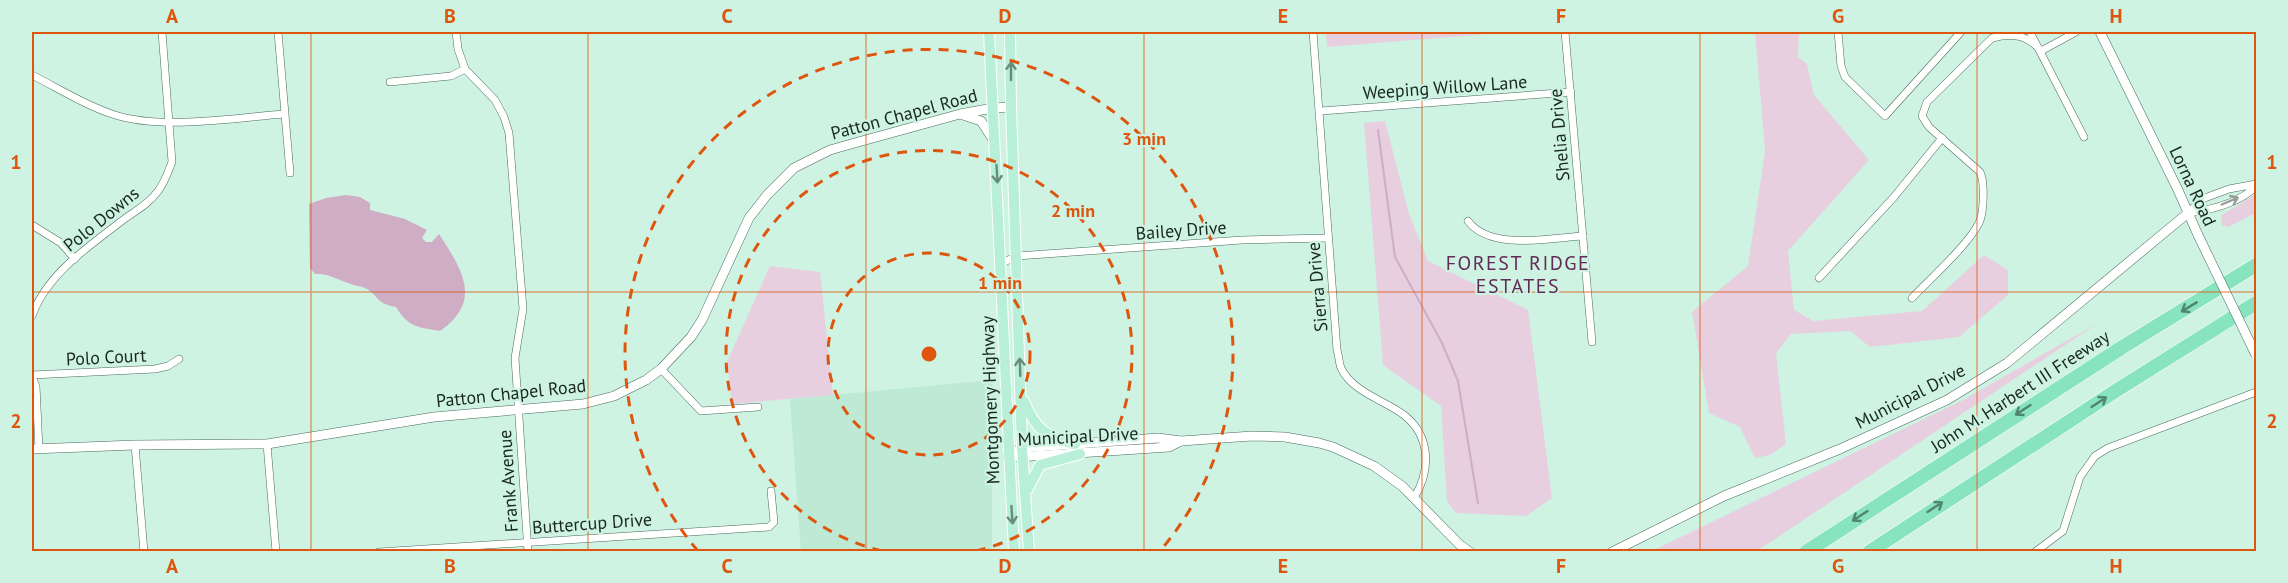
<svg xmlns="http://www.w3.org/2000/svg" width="2288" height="583" font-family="'PT Sans',sans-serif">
	<rect width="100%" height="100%" fill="#cef3e2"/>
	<polygon fill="#bde9d5" points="992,380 992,551 801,551 790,399"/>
	<g fill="#e7cfe0">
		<polygon points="1326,32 1499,32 1500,33 1327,47"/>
		<polygon points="1755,32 1799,32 1798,57 1807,64 1814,95 1869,160 1788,251 1794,310 1813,321 1922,311 1984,255 2008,270 2008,295 1959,337 1870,347 1850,331 1791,334 1776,353 1786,444 1770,455 1755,458 1740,427 1709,413 1692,312 1748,266 1765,151"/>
		<polygon points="1385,121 1409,214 1428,261 1528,310 1552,498 1526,516 1456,513 1447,501 1441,406 1383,365 1364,123"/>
		<polygon points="2256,194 2256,213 2228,227 2221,225 2222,215"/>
		<polygon points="770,266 820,272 833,395 732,404 727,362"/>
		<polygon points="2098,323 1757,551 1652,551 1961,401"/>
	</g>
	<path fill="#ceadc5" d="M346 195 360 197 370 203V210L405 219 427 230 422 238 426 242H432L439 234C461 268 484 301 440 331 418 327 409 328 396 307 374 303 379 295 365 288 361 286 355 286 351 284 338 280 329 273 315 274L310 268 309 204 326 198Z"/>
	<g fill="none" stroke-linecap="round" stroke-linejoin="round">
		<polyline stroke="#ceadc5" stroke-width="2" points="1378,130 1395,257 1442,343 1458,381 1478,503"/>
		<g stroke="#496a5c" stroke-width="8">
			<g id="minor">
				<polyline points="278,32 290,173"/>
				<polyline points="456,32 458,49 465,69 495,100 504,117 509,133 523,309 515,358 528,552"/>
				<path d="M1313 32 1337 350C1339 356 1339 363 1341 368 1352 392 1386 401 1404 415 1431 436 1431 471 1414 498"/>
				<polyline points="1565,32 1592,342"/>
				<polyline points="1838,32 1841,66 1845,77 1885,116 1961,32"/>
				<polyline points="2030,32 2084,137"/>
				<path d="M32 75C58 88 86 106 115 115 163 130 233 118 284 114"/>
				<polyline points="390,82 451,76 465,69"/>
				<polyline points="1321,111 1571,92"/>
				<path d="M2256 184 2229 189 2202 199 2188 213C2210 210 2240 203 2256 186"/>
				<path d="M1468 221C1490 251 1550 238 1583 236"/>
				<polyline points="32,225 61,243 75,259"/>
				<polyline points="1002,263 1017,256 1242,240 1328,238"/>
				<polyline points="1819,278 1894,197 1942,138"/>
				<path d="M1912 298C1930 279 1968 245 1979 223 1984 213 1985 182 1980 172L1929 127 1922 116 1927 102 1992 38C2012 33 2027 34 2041 51L2076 32"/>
				<path d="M32 316C46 275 89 246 123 220 135 211 149 204 158 191 165 182 168 172 172 162L162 32"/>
				<polyline points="661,369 701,411 758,407"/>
				<polyline points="32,375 155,369 168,366 179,359"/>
				<polyline points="32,377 36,386 39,449"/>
				<polyline points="267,444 276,552"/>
				<polyline points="135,445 144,552"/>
				<polyline points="379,552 769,527 774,522 771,491"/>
				<polyline points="2035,552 2063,531 2080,477 2095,456 2108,448 2256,392"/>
			</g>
		</g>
		<g stroke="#496a5c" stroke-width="10">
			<g id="tertiary">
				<polyline points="2100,32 2178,190 2198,235"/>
				<polyline points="963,115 981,121 994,141"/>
				<polyline points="32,449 135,445 267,444 434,417 583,404 614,396 646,380 661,369 691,337 702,320 749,218 767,195 794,168 830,150 851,144 960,114 993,108 1011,107"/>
				<polyline points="1008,456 1022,448 1158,438 1181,441 1252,436 1285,437 1319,443 1333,447 1374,466 1402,486 1460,545 1470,552"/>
				<polyline points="1017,457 1169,447 1181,441"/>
				<polyline points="1612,552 1724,496 1840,449 1947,400 2007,363 2188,213"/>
			</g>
		</g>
		<g stroke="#fff" stroke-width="12">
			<g id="primary">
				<polyline points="989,32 1014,552"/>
				<polyline points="1010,32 1011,107 1022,448 1029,552"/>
				<path d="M1024 401C1035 429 1046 437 1075 444"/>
				<polyline points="1027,490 1040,465 1080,454"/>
			</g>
		</g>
		<g stroke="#fff" stroke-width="15">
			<g id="motorway">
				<polyline points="1806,552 2121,348 2256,265"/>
				<polyline points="1869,552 2117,390 2256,303"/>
			</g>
		</g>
		<use href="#minor" stroke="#fff" stroke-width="7"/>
		<use href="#tertiary" stroke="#fff" stroke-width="9"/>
		<use href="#primary" stroke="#b8efd9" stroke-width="10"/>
		<use href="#motorway" stroke="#88e4bf" stroke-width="14"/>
		<g stroke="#496a5c" stroke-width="10" stroke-linecap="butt">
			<polyline id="tertiary-bridge" points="2198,235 2256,355"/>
		</g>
		<use href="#tertiary-bridge" stroke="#fff" stroke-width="9"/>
	</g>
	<defs><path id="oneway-shaft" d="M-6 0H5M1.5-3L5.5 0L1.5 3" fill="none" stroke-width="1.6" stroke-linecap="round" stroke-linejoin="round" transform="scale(1.5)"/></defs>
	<g stroke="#688b7d">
		<use href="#oneway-shaft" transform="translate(1011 71) rotate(-90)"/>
		<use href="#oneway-shaft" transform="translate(997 174) rotate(87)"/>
		<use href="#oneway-shaft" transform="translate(1020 367) rotate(-92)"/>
		<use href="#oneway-shaft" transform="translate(1012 515) rotate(86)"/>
	</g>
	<use stroke="#989e9b" href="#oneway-shaft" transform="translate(2230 201) rotate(-23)"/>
	<g stroke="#508670">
		<use href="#oneway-shaft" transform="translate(2189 307) rotate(149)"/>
		<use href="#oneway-shaft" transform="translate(2099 402) rotate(-33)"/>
		<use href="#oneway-shaft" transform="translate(2023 410) rotate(147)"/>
		<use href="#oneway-shaft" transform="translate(1935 507) rotate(-33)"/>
		<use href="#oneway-shaft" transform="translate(1860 516) rotate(147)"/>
	</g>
	<path fill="none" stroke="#de560d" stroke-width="1.5" stroke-opacity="0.55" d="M311 32V552M588 32V552M866 32V552M1144 32V552M1422 32V552M1700 32V552M1977 32V552M32 292H2256"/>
	<g fill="none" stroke="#de560d" stroke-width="3" stroke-dasharray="10 8">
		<circle cx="929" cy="354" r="101"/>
		<path d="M882 551A203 203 0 1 1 976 551"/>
		<path d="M698 551A304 304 0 1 1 1160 551"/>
	</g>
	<g text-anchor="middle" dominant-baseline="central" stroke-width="4.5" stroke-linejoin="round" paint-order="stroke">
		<g font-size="18" fill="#192721" stroke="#cef3e2">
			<text transform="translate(1445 87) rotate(-4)">Weeping Willow Lane</text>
			<text transform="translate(904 114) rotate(-15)">Patton Chapel Road</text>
			<text transform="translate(1559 135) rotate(-95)">Shelia Drive</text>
			<text transform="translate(2193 186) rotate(65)">Lorna Road</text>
			<text transform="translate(101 219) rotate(-39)">Polo Downs</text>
			<text transform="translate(1181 230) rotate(-4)">Bailey Drive</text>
			<text transform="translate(1317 287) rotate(-95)">Sierra Drive</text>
			<text transform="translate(106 357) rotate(-3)">Polo Court</text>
			<text transform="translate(2020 391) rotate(-33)">John M. Harbert III Freeway</text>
			<text transform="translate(511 393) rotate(-6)">Patton Chapel Road</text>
			<text transform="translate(1910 396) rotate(-27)">Municipal Drive</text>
			<text transform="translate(990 400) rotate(-92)">Montgomery Highway</text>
			<text transform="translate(1078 436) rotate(-3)">Municipal Drive</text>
			<text transform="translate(508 481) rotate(-94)">Frank Avenue</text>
			<text transform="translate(592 523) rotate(-4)">Buttercup Drive</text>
		</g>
		<g font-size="20" letter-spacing="1.5" fill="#622b57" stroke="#cef3e2">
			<text x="1518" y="263">FOREST RIDGE<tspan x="1518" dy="23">ESTATES</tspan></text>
		</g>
	</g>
	<circle cx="929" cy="354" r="9" fill="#de560d" stroke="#cef3e2" stroke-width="3"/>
	<g font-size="18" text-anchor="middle" font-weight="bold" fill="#de560d" stroke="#cef3e2" stroke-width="4.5" stroke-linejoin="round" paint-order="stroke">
		<text x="1144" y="145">3 min</text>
		<text x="1073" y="217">2 min</text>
		<text x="1000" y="289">1 min</text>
	</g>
	<rect width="2288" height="583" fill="none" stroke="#cef3e2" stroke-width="66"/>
	<rect x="33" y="33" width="2222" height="517" fill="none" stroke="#de560d" stroke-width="2"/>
	<g font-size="20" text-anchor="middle" font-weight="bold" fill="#de560d">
		<text x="172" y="23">A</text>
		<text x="450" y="23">B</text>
		<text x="727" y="23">C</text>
		<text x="1005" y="23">D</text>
		<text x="1283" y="23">E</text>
		<text x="1561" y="23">F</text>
		<text x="1838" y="23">G</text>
		<text x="2116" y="23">H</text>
		<text x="16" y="169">1</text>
		<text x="2272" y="169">1</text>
		<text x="16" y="428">2</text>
		<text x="2272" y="428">2</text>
		<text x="172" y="573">A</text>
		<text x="450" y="573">B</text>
		<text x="727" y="573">C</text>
		<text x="1005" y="573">D</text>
		<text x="1283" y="573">E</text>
		<text x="1561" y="573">F</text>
		<text x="1838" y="573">G</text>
		<text x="2116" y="573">H</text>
	</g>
</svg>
